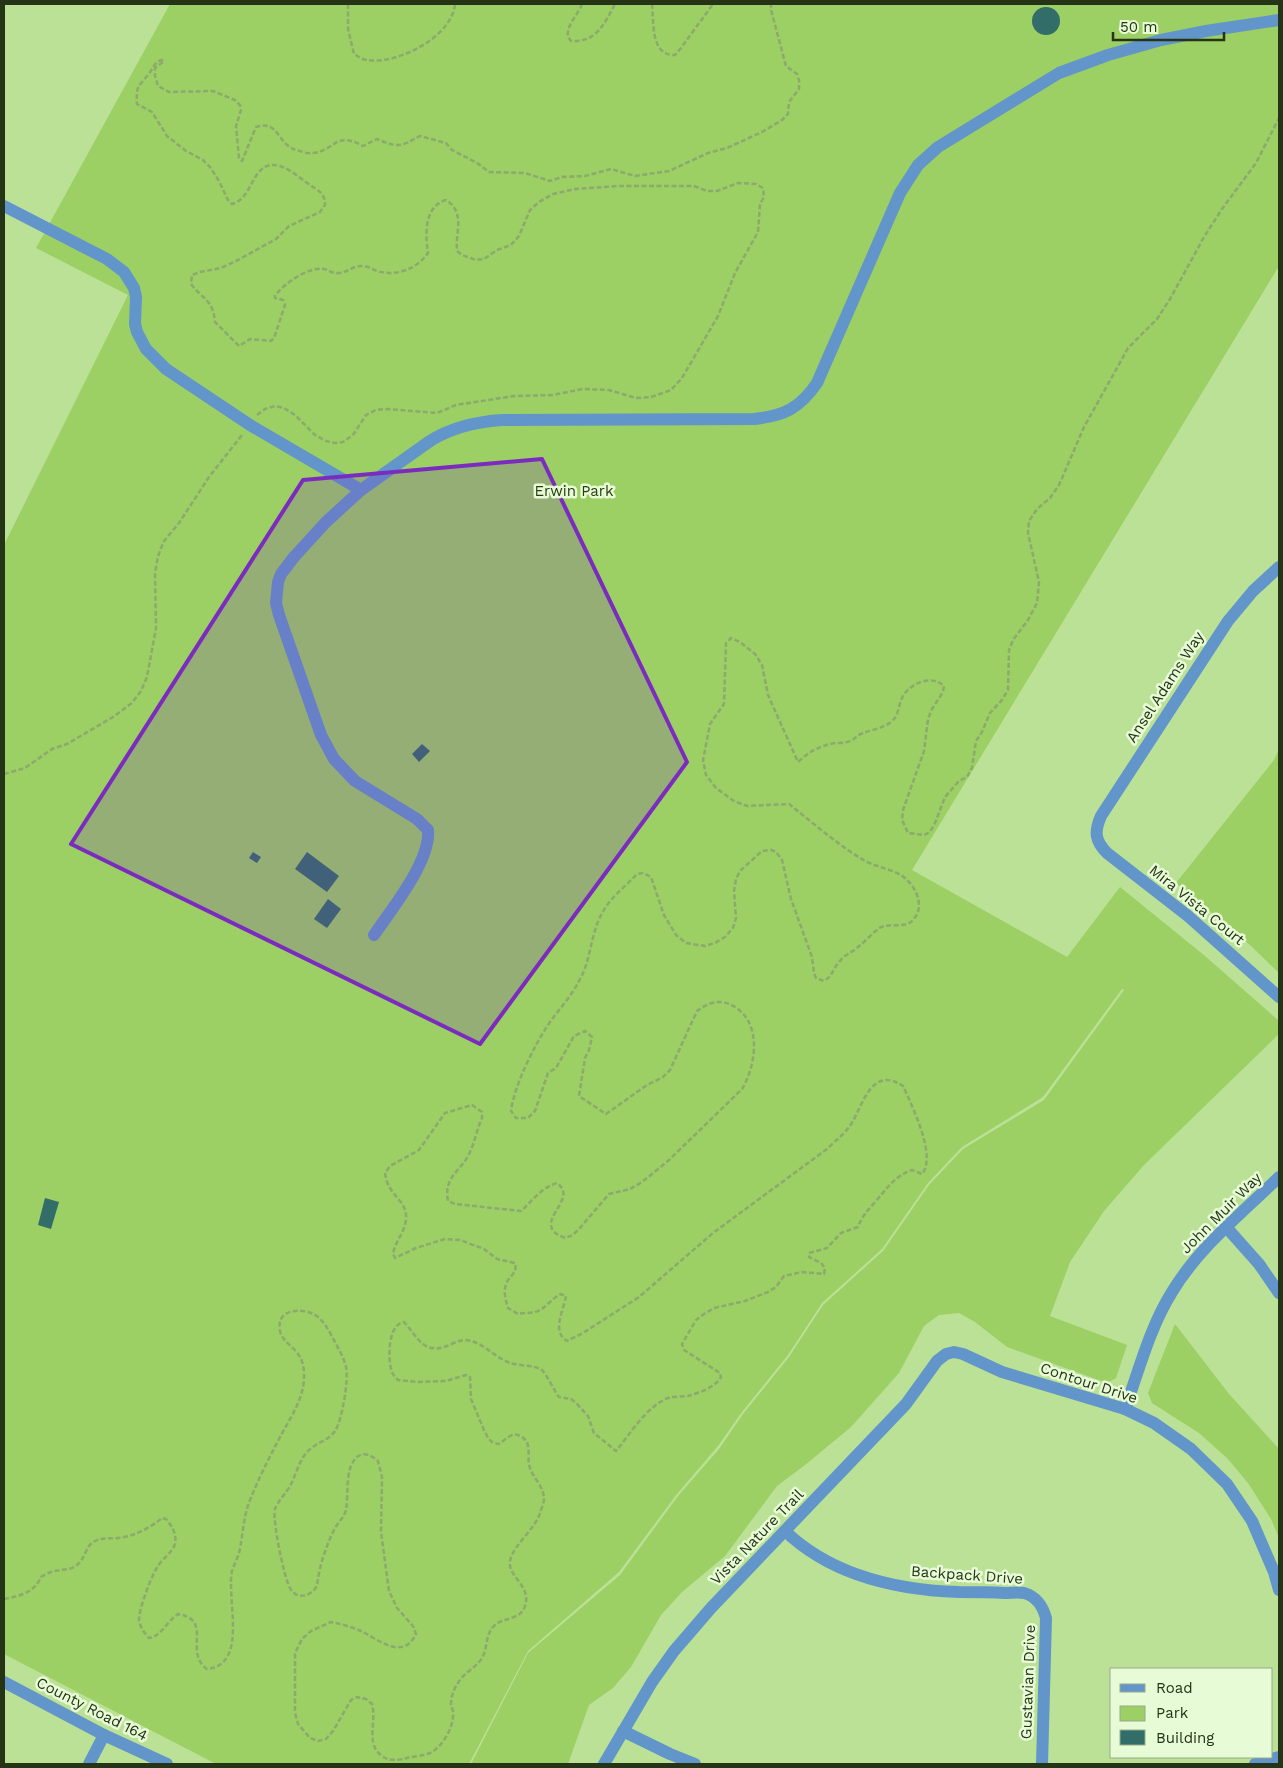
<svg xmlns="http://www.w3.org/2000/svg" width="1283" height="1768" font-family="'Work Sans',sans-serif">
	<rect width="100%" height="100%" fill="#bbe196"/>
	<g fill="#9ccf64">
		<polygon points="170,4 1279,4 1279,266 912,870 1067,957 1120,887 1205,956 1279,1021 1279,1034 1144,1165 1104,1211 1070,1262 1050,1316 1127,1345 1116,1378 1107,1383 1007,1347 975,1322 959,1313 939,1315 924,1326 899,1373 851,1427 805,1465 777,1486 725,1556 682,1592 661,1615 631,1667 613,1688 589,1705 568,1764 471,1764 528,1653 620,1575 678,1496 719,1449 743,1414 789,1357 823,1305 883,1251 929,1185 963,1149 1044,1100 1124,990 1122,989 1043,1097 962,1147 928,1183 882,1249 822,1303 788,1355 742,1412 718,1446 677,1494 619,1572 528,1651 469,1764 216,1764 4,1654 4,545 128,295 36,248"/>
		<polygon points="1279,749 1279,973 1250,945 1176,883 1274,760"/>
		<polygon points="1175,1324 1229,1394 1279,1449 1279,1538 1271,1519 1248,1483 1227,1458 1199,1433 1152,1403 1148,1393"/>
	</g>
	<g fill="#326d69">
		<circle cx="1046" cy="21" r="14"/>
		<polygon points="422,744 430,751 419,762 412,754"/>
		<polygon points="253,852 261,857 257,863 249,858"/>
		<polygon points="307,852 339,876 327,892 295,869"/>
		<polygon points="328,899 341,909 327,928 314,919"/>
		<polygon points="45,1198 59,1202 51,1229 38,1225"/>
	</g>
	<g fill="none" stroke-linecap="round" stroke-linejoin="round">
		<g stroke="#8baa6d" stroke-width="2.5" stroke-dasharray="5 2.5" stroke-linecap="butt">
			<path d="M348 4V29L354 54C358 56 362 60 367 60 397 65 452 37 455 4"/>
			<path d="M582 4C578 15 566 25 568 37L571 41C596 43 605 23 615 4"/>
			<path d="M652 4C654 21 650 56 675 55L681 48 713 4"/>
			<path d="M257 415 265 409 275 406 284 408 295 415 315 435 326 441 335 443 343 442 353 435 366 415 376 410 387 409 437 413 456 405 514 396 553 395 582 389 609 390 636 398 651 397 671 390 682 378 718 316 735 273 758 232 760 204 764 197 763 188 756 184 738 183 717 191H707L694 186H618L575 189 553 194 539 202 530 210 519 236 511 245 497 250 484 259 476 260 462 255 457 251C455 232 466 213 446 200 424 206 425 235 428 253 417 269 396 277 377 271 372 269 368 266 363 266 353 265 348 273 338 273 333 274 329 270 324 269 309 266 283 284 275 296V298L283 300 285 305 274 338 271 341 250 339 239 346 215 322C213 299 203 300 191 284L192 275 200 272 221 268 238 260 276 239 289 226 320 212 325 205C325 193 319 191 310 185 301 179 290 169 280 166 251 158 255 198 232 204L228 200 219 181 210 167 203 160 186 151 167 136 152 112 137 104C136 86 138 87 148 75 153 69 154 62 162 60L164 61 155 68V76L158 86 169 92 213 91 235 100 240 105 241 110 236 126 239 158 242 161 256 127C281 119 276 147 300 151 303 152 308 154 312 153 335 152 334 130 363 146L377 139C398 148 400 147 420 136L446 143 452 150 477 163 489 172 525 173 550 181 562 177 585 176 611 169 635 176 669 171 708 153 727 148 762 132 782 120 788 114 789 102 799 89V80L797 74 786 66 771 10V4"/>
			<polyline points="4,774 25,768 52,749 67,744 113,717 132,703 141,691 147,677 156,628 155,573 158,556 164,541 179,523 209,477 242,435"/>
			<path d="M4 1599C20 1596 34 1593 41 1577 44 1575 48 1573 51 1572 60 1569 70 1571 77 1565 86 1558 85 1546 95 1541 102 1537 110 1539 118 1538 133 1537 150 1528 162 1518L166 1519C172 1526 177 1534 175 1544 172 1553 163 1558 158 1566 152 1574 138 1611 139 1621 140 1627 145 1634 149 1638 162 1636 167 1621 178 1614 214 1620 183 1652 207 1669 249 1665 226 1598 232 1571 234 1565 237 1559 239 1553 243 1536 243 1517 250 1500 258 1480 268 1460 278 1441 289 1419 305 1399 304 1374 304 1348 284 1347 280 1331 276 1313 293 1308 308 1312 323 1316 328 1330 335 1342 339 1350 344 1358 346 1367 349 1379 342 1421 335 1431 328 1441 315 1443 307 1452 299 1461 296 1475 290 1486 286 1493 278 1501 275 1509 272 1519 284 1578 290 1588 297 1601 311 1596 317 1586 319 1567 326 1546 334 1530 338 1522 344 1518 346 1510 349 1494 344 1469 357 1457 365 1451 372 1456 378 1461L382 1477 381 1532 389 1591 397 1608 413 1626 416 1634C403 1661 379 1640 361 1631 352 1627 341 1624 331 1622L311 1631 302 1639 295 1653V1713L298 1724 310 1738 318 1741 326 1739 333 1731 351 1700 357 1697 366 1699 372 1704C377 1722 365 1744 382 1756 390 1762 399 1760 407 1758 414 1756 423 1756 430 1753 441 1748 453 1729 453 1716 454 1712 452 1708 451 1705 451 1696 454 1688 460 1680 466 1671 478 1667 483 1656 488 1646 485 1634 495 1625 504 1617 521 1620 525 1606 532 1586 507 1576 510 1561 512 1547 535 1529 540 1513 541 1509 544 1503 544 1499 544 1485 531 1477 529 1464 527 1455 533 1440 518 1435 512 1432 504 1441 499 1444L493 1443 488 1438 484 1430 471 1399 470 1377 466 1375 446 1381 419 1382 398 1380C395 1377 392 1374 391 1369 388 1357 388 1324 404 1322 418 1337 423 1355 447 1346 452 1344 459 1340 465 1340 482 1341 494 1357 510 1363 519 1366 533 1365 540 1369 545 1370 554 1391 559 1397L571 1399 576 1403 588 1416 594 1433 616 1451C630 1434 646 1407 668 1398 674 1396 682 1397 688 1396 699 1393 716 1387 721 1377L720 1373 684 1350 682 1344 696 1320 704 1314 714 1308 745 1301 768 1292 776 1287 784 1276 802 1272 824 1274 825 1268 821 1263 809 1257V1253L827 1248 841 1233 858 1227C862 1216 868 1210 876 1201 887 1188 895 1176 912 1170L922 1174C937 1156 912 1106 903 1086 873 1066 864 1101 853 1121 847 1132 836 1140 827 1149L713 1233 639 1297 583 1333 567 1341C551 1331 564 1310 566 1296L561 1294C552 1298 547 1307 538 1311 532 1314 524 1312 518 1314L508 1308C506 1301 503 1292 506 1284 509 1276 518 1273 515 1263L497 1259 484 1249 460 1240 445 1239 416 1248 395 1258 393 1254C395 1241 406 1231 406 1218 407 1205 396 1198 390 1188 387 1184 386 1178 385 1173L390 1166 419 1150 445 1113 472 1105 482 1112V1118C477 1129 475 1141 470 1152 462 1171 443 1176 448 1201L455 1204 521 1211C532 1201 542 1187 557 1183 581 1200 527 1224 565 1238L573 1235 579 1229 609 1194 630 1189 642 1182 668 1161 742 1089C757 1064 763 1018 729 1004 717 999 706 1004 697 1011L670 1070 663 1077 647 1085 606 1114 579 1096 585 1058 589 1050 592 1037 585 1031 574 1036 556 1068 548 1073 535 1111 528 1118H516L511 1111C514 1086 534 1046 548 1025 558 1010 571 997 579 981 592 959 590 932 604 910 612 896 626 886 637 874L643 873 651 877 664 915 676 935 686 943 705 946 715 943 725 937 733 928 736 918 734 891 736 879 740 871 762 851 771 850 776 852 782 860 791 899 812 957 814 973 816 978 824 981C833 976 833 968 840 961 844 955 853 952 858 947 865 942 871 934 878 929 888 921 904 930 913 920 925 907 917 889 906 879 895 869 878 868 865 861 838 845 813 823 789 804L747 806 734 801 716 788 706 775 703 760 710 724 724 704 726 643 731 638 740 642 755 654 762 665 768 695 798 762C810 751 819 746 835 743 840 743 846 743 850 741 855 739 857 735 863 733 872 730 883 728 891 722 899 716 898 706 902 698 909 683 932 674 944 686L943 692 932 709 928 719 924 751 903 810 902 820 908 833 924 835 930 832 935 823 945 797 959 781 967 777 972 768 976 741 982 732 990 713 1002 700 1008 690 1009 650 1013 640 1028 620 1037 603 1039 582 1028 533 1029 521 1037 509 1050 498 1059 485 1084 427 1122 359 1128 348 1157 319 1170 299 1204 237 1222 209 1256 163 1279 118"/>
		</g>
		<g stroke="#6295ca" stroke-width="12">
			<polyline points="4,206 107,259 124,272 134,288 136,297 135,324 137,332 146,349 166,369 250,425 361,490"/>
			<path d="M1279 567 1253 591 1228 621 1101 816C1094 832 1095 841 1107 853L1188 916 1279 997"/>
			<path d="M374 935C391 910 431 861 428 830L417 819 355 781 334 759 321 735 279 615 276 603 278 582 281 574 294 557 326 522 361 490 430 441C452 427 475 422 501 420L754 419C784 416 800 408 817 383L900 193 918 165 938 147 1059 73 1108 55 1161 40 1206 31 1279 20"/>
			<polyline points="1227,1228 1259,1264 1279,1293"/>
			<path d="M1125 1409C1139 1370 1150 1327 1172 1292 1199 1247 1242 1213 1279 1177"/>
			<path d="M785 1531C832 1576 896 1590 959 1592 974 1592 989 1592 1005 1593 1011 1593 1018 1592 1024 1593 1036 1596 1043 1607 1046 1618L1042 1764"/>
			<polyline points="4,1682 104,1735 167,1764"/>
			<polyline points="623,1731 670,1754 695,1764"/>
			<polyline points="89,1764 104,1735"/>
			<polyline points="604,1764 652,1682 674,1651 711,1608 906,1404 937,1361 946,1354 954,1352 963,1354 1002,1372 1125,1409 1154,1423 1191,1449 1227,1484 1252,1521 1274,1572 1279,1590"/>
			<polyline points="1255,1764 1279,1757"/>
		</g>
	</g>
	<path fill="#7b2cbf" fill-opacity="0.2" stroke="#7b2cbf" stroke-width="4" stroke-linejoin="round" d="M542 459 687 762 480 1044 71 844 303 480Z"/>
	<g text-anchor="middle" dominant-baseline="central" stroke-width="5" stroke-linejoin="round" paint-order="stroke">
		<g font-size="15" fill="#293d10" stroke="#e7fbd6">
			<text x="574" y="491">Erwin Park</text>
		</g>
		<g font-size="15" fill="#253316" stroke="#e7fbd6">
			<text transform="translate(1165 687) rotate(-57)">Ansel Adams Way</text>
			<text transform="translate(1197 905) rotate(39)">Mira Vista Court</text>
			<text transform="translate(1221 1213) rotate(-45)">John Muir Way</text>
			<text transform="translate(1089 1383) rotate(18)">Contour Drive</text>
			<text transform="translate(757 1537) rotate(-46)">Vista Nature Trail</text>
			<text transform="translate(967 1575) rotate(4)">Backpack Drive</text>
			<text transform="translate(1028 1682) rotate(-88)">Gustavian Drive</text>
			<text transform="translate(92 1709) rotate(27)">County Road 164</text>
		</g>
	</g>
	<rect width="1283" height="1768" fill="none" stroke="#253316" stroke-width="10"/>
	<rect x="1110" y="1668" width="162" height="90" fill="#e7fbd6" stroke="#99ab89"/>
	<rect x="1120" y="1684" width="25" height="8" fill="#6295ca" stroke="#99ab89"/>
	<text x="1156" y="1693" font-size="15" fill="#253316">Road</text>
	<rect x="1120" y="1706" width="25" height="15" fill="#9ccf64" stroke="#99ab89"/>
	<text x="1156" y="1718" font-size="15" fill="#253316">Park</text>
	<rect x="1120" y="1730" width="25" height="15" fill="#326d69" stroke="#99ab89"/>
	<text x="1156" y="1743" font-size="15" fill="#253316">Building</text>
	<path d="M1113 32v8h111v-8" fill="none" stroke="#253316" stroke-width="2.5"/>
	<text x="1120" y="32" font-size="15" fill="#253316" stroke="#e7fbd6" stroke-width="4" paint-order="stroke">50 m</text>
</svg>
